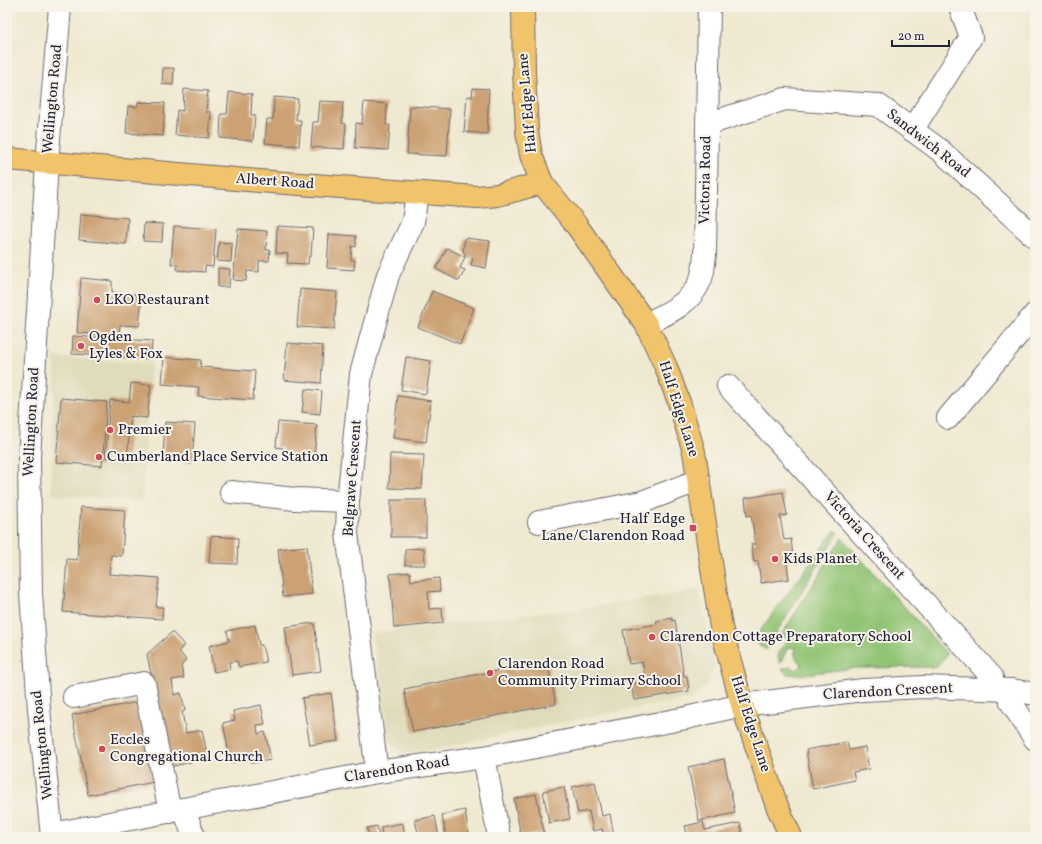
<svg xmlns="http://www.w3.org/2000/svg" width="1042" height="844" font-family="Vollkorn,serif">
	<rect width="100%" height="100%" fill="#f7f3e8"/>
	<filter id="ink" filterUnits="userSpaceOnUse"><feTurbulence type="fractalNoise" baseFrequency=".025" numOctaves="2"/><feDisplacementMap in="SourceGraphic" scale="8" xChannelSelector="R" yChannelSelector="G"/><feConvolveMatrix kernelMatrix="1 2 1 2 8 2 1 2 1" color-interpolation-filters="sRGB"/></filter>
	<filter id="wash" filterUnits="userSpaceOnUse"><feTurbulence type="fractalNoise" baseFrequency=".012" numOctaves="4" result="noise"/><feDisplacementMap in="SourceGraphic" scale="16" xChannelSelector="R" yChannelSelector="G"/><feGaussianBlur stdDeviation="0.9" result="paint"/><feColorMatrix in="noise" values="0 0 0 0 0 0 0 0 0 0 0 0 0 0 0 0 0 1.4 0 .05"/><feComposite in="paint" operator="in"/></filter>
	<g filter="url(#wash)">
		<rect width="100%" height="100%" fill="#f0e9d1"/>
		<g fill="#e0dcbb">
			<polygon points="55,357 151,363 142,501 51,495"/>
			<polygon points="698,588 715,667 708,683 693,698 610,713 414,753 402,752 394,746 389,739 372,633 590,607 672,595"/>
		</g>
		<g fill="#92c475" stroke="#5a7358">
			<polygon points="835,530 838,533 766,650 753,640"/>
			<path d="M842 538 947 654 937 667 855 668 797 675 787 674 782 669 790 667 797 670 802 665C796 660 794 656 795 648L788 647 780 664C775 655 782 648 787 640L782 634Z"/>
		</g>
		<g id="blocks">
			<g fill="#cca274">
				<polygon points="163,68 174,68 173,85 162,84"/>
				<polygon points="473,88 489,89 487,134 464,132 467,96 472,97"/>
				<polygon points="184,89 208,91 206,112 211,112 209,138 175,135 177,110 183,111"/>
				<polygon points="229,92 252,94 251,115 255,115 253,141 220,138 221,114 227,114"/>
				<polygon points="274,97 298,99 296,120 301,120 299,146 265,143 267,119 273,119"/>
				<polygon points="320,101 343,102 342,123 346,124 344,149 311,147 313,122 318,122"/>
				<polygon points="138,102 165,103 163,136 126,133 128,106 137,107"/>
				<polygon points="364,102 387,104 386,125 390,125 388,150 355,148 356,123 362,124"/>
				<polygon points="410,106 450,109 447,156 407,154"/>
				<polygon points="81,214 128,218 126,244 79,240"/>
				<polygon points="144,223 163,224 162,242 143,241"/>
				<polygon points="174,226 216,229 213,267 205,266 205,272 177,270 177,264 171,264"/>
				<polygon points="277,226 313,228 311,256 309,256 308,264 287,263 288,254 276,253"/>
				<polygon points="238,229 267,231 266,250 270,250 269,261 259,261 259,272 247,271 246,281 233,280"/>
				<polygon points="329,234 356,236 356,247 352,246 351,260 355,260 354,270 327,268"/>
				<polygon points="465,238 490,241 486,268 471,265 473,258 467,257 463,251"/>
				<polygon points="219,242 232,243 231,262 217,261"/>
				<polygon points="447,248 465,257 460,268 465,270 459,281 436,269"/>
				<polygon points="218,268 230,269 229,287 218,287"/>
				<polygon points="81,278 112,281 112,292 142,295 139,326 120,325 119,336 77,333"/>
				<polygon points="300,289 337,292 334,329 297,327"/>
				<polygon points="432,291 474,308 460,344 418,327"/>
				<polygon points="73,336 152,341 151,359 72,354"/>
				<polygon points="287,343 323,346 321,383 284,380"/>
				<polygon points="164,357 201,360 200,367 255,371 253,400 198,396 199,387 162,384"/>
				<polygon points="406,357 431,361 426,394 401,390"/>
				<polygon points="131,383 151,385 147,418 131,416 127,459 105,457 110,400 129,402"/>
				<polygon points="305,389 322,391 320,414 302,412"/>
				<polygon points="398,396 431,401 426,442 393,438"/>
				<polygon points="61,398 107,402 102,466 56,462"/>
				<polygon points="165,422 195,424 192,462 163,460"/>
				<polygon points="278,422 317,425 314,457 282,454 283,448 276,447"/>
				<polygon points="390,454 424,455 422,489 389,488"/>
				<polygon points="783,492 787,515 780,516 784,540 791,539 793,556 786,557 789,579 761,583 758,561 754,562 751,544 755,544 753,526 751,515 747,516 745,498"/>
				<rect x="391" y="500" width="35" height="37"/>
				<polygon points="81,507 125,510 122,556 111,555 109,574 159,578 156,607 163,607 162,619 63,612 67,559 77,560"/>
				<polygon points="211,536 238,538 237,564 209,563"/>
				<polygon points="307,546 312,594 283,597 278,549"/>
				<polygon points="424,548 425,565 405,565 405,549"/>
				<polygon points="410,572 411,581 439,578 440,591 428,592 429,609 442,608 443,623 394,628 390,574"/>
				<polygon points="672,618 672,621 675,620 684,676 687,676 689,691 634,700 631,684 646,681 642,662 629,664 623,630 657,624 656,621"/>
				<polygon points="314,623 321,671 292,675 285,627"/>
				<polygon points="255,625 259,645 262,645 266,662 239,667 237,661 229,662 230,669 214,672 209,646 229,641 227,631"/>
				<polygon points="172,632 184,645 179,651 186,660 181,666 184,678 172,680 174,695 181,693 185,711 182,712 186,733 202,730 208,758 170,767 147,654"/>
				<polygon points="547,661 556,704 413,732 404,689"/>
				<polygon points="331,693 338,741 310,745 302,698"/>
				<polygon points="138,702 154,782 88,795 72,715"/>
				<polygon points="261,705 265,724 257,725 258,734 265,732 271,760 252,763 251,759 231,763 223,723 235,720 233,711"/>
				<polygon points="847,742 849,750 865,747 869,769 853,772 855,780 813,789 806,750"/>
				<polygon points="724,759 735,813 699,821 688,767"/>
				<polygon points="595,782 602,816 610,814 614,837 604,837 602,829 593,831 589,811 578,813 572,787"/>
				<polygon points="564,787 570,819 549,823 543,791"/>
				<polygon points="536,794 544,832 521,836 514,799"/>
				<polygon points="465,810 469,837 446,837 442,815"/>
				<polygon points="435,816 439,837 419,837 415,820"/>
				<polygon points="703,822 705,830 740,823 743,837 684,837 684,835 687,834 685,826"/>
				<polygon points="403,823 405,837 382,837 381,827"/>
				<polygon points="377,826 379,837 369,837 367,828"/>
			</g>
		</g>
	</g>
	<g filter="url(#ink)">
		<use href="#blocks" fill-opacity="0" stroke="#6a6870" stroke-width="1"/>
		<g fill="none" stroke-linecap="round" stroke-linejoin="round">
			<g stroke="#6a6870" stroke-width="24">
				<g id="minor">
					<polyline points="707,121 714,122 785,99 878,105 941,151 1035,237"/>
					<polyline points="912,130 971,37 960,7"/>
					<path d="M646 324C666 314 691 304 700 281 704 273 704 263 705 253L709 7"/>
					<polyline points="728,386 992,677 992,689"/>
					<polyline points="948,418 1035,314"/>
					<polyline points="231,492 295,499 348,501"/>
					<polyline points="539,522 642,502 699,480"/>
					<polyline points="1012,690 1011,702 1035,739"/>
					<polyline points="74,697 144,683 170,812"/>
					<polyline points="484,757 499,837"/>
					<polyline points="377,772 347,533 348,501 361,374 388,275 413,222 417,193"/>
					<polyline points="184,809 194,837"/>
					<polyline points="52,834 377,772 484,757 686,718 742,705 863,690 923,687 1012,690 1035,694"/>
					<polyline points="52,837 39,709 31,593 29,458 47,163 60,7"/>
				</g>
			</g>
			<g stroke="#6a6870" stroke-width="24">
				<g id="major">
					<polyline points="523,7 524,72 527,131 531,155 542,183 577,226 646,324 666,367 680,405 694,452 721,627 742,705 777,806 791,837"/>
					<polyline points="7,159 259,181 477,197 498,195 542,183"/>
				</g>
			</g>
			<use href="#minor" stroke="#fff" stroke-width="22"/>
			<use href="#major" stroke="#f1c36a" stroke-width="22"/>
		</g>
	</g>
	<g fill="#d1495b" stroke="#f7f3e8" stroke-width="1.5">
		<circle cx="97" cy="300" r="4"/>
		<circle cx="81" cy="346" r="4"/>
		<circle cx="110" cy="430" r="4"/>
		<circle cx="99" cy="457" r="4"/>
		<rect x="689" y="524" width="8" height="8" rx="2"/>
		<circle cx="775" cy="559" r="4"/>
		<circle cx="652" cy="637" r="4"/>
		<circle cx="490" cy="673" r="4"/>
		<circle cx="102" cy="749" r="4"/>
	</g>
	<g text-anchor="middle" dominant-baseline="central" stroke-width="4" stroke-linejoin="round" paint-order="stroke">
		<g font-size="15" fill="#22223b" stroke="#f7f3e8">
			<text transform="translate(53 99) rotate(-85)">Wellington Road</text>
			<text transform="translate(528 103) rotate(-95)">Half Edge Lane</text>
			<text transform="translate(928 144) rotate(38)">Sandwich Road</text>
			<text transform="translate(706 180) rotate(-89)">Victoria Road</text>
			<text transform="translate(275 182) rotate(4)">Albert Road</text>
			<text transform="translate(678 409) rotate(72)">Half Edge Lane</text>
			<text transform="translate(32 422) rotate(-87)">Wellington Road</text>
			<text transform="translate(353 478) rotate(-86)">Belgrave Crescent</text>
			<text transform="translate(864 536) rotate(48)">Victoria Crescent</text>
			<text transform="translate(888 692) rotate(-3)">Clarendon Crescent</text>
			<text transform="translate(750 724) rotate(72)">Half Edge Lane</text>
			<text transform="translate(43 745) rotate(-96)">Wellington Road</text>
			<text transform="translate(397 770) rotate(-9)">Clarendon Road</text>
		</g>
		<g font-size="15" fill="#22223b" stroke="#f7f3e8" text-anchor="start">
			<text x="105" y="300">LKO Restaurant</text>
			<text x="89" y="337">Ogden<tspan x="89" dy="17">Lyles &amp; Fox</tspan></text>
			<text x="118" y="430">Premier</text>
			<text x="107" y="457">Cumberland Place Service Station</text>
			<text x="685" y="519" text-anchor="end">Half Edge<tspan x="685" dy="17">Lane/Clarendon Road</tspan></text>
			<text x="783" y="559">Kids Planet</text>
			<text x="660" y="637">Clarendon Cottage Preparatory School</text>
			<text x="498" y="664">Clarendon Road<tspan x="498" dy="17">Community Primary School</tspan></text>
			<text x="110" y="740">Eccles<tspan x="110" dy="17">Congregational Church</tspan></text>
		</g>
	</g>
	<rect width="1042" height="844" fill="none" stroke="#f7f3e8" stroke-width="24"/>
	<path d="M892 40v6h57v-6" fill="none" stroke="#22223b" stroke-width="2"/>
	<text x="898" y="40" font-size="12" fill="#22223b" stroke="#f7f3e8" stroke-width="3" paint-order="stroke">20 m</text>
</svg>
